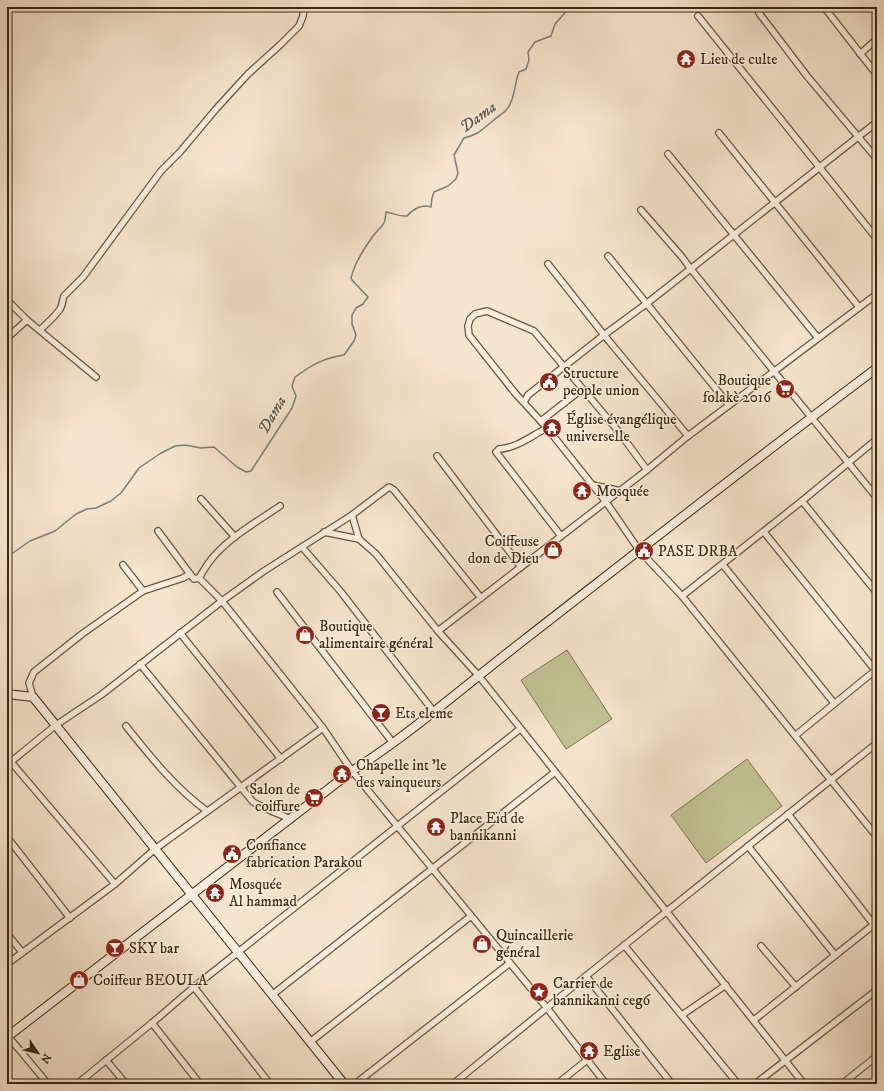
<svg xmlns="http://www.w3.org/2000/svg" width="884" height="1091" font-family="'IM FELL DW Pica',serif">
	<rect width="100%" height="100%" fill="#f6e5ce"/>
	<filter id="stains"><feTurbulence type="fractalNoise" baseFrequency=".005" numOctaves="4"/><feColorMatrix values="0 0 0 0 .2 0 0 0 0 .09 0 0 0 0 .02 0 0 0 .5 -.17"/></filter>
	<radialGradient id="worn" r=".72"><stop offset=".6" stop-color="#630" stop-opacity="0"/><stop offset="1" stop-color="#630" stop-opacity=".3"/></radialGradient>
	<g fill="#c3c294" stroke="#7e7450">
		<polygon points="567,650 612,719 566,749 521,680"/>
		<polygon points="747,759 782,806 706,863 671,815"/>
	</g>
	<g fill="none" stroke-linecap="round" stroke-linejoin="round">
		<path stroke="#79807a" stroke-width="1.5" d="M7 557 30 541 55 531 76 514 87 509 96 508 111 501 121 493 139 468 161 453 175 446 185 445 201 448 214 447 237 467 246 472 251 471 292 408 296 396 292 386 295 377C312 365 323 358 344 355L354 341 356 335 352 324V315L356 308 363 304 368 297 352 280 351 278C355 262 364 249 373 236 381 225 385 228 386 212 394 213 399 217 407 216 413 209 422 204 431 207L432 198 434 192 448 186 456 179 458 173 454 155 464 138C480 134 482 129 494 120 501 114 507 112 511 102 515 93 515 82 519 72L526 69 529 60 528 52 535 42 551 36 555 24 570 7"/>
		<g stroke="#68563c" stroke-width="8">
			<g id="street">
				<polyline points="824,7 877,75"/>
				<polyline points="759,13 807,76 877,159"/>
				<polyline points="698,16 877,239"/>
				<polyline points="860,54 877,39"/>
				<polyline points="719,133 859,307"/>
				<polyline points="668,154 818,338"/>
				<polyline points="641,210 682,257 690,268 877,498"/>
				<polyline points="608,256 729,405"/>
				<polyline points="548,264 604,335 688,436"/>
				<polyline points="7,300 27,320 96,377"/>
				<path d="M40 330C47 323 55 317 60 309 63 305 62 300 64 296L83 277 161 171 180 152 216 109 248 74 280 45 299 26 303 16 304 7"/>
				<polyline points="7,338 27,320"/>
				<polyline points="524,402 528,395 604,335 646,304 877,122"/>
				<polyline points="541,421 582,389"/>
				<path d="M547 428C531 436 517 448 499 449L496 452 561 536"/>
				<polyline points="437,456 521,567"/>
				<polyline points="647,470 619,432 534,331 487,311 475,314 470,319 468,326 469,335 515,393 547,428 606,502 639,550 682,596 877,837"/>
				<polyline points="592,485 621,491"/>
				<polyline points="201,499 235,537"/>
				<polyline points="802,501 877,593"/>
				<polyline points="352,515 359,539 376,554 438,631 478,675 804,1084"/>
				<polyline points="158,531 190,574 194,579 199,578 222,601 323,728 352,771 547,1008 606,1084"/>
				<polyline points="324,532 359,539"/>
				<polyline points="764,532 875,670"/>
				<polyline points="302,547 341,592 434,712"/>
				<polyline points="123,565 143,591"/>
				<polyline points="723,565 834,703"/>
				<path d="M199 578C204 570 208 562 215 555 233 535 258 521 280 506"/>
				<polyline points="277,592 393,743"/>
				<polyline points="682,596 802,501 877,439"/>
				<polyline points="438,631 647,470 688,436 877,294"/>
				<polyline points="180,633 281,759"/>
				<polyline points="140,664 253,802 271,811 291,819"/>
				<polyline points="33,697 29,683 34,672 82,634 143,591 183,578 190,574"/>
				<path d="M126 726C150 756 175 788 207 811"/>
				<polyline points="796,735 877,669"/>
				<polyline points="11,762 115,884"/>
				<polyline points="7,765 56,725 101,695 222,601 264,571 352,515 389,487 394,490 481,598"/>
				<polyline points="788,814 874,925"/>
				<polyline points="7,837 70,918"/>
				<polyline points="748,846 835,955"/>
				<polyline points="7,934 22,952"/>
				<polyline points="624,945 738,1084"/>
				<polyline points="761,946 796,987"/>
				<polyline points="7,964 115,884 155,849 323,728"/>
				<polyline points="586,976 672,1084"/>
				<polyline points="194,987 270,1084"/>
				<polyline points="272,995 555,772"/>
				<polyline points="682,1015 726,985"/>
				<polyline points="754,1020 877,922"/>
				<polyline points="152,1023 200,1084"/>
				<polyline points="7,1035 48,1084"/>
				<polyline points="310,1042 471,916"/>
				<polyline points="106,1060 126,1084"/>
				<polyline points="77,1084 152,1023 194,987 520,729"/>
				<polyline points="355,1084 510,963"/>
				<polyline points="453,1084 586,976 877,743"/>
				<polyline points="557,1084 587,1060"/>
				<polyline points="755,1084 877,990"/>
				<polyline points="842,1084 877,1056"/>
			</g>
		</g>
		<g stroke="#39270c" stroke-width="10">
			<g id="secondary">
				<polyline points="7,694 33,697 344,1084"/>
				<path d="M7 1037 352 771C413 732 467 684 524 640 641 549 758 457 877 368"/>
			</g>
		</g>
		<use href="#street" stroke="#f9eedf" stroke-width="5.5"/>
		<use href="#secondary" stroke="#f9eedf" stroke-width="8"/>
	</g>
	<defs>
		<g id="temple-disc" transform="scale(1)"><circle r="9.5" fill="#8f2418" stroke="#f9eedf"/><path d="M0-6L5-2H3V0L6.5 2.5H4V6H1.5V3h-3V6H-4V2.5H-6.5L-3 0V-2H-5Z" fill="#fff"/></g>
		<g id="civic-disc" transform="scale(1)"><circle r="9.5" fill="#8f2418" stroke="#f9eedf"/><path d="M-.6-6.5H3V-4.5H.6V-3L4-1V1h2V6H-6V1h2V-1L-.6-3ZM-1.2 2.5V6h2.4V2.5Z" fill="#fff"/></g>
		<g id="supermarket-disc" transform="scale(1)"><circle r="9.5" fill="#8f2418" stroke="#f9eedf"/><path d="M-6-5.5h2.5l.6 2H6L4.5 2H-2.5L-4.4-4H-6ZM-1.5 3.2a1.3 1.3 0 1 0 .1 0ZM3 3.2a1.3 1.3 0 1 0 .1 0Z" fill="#fff"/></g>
		<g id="shop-disc" transform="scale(1)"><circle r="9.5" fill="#8f2418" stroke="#f9eedf"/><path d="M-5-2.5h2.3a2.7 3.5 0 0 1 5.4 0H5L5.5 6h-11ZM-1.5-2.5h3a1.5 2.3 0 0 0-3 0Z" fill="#fff"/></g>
		<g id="bar-disc" transform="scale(1)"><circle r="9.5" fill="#8f2418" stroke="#f9eedf"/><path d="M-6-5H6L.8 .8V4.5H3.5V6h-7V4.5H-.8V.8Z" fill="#fff"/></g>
		<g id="sight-disc" transform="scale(1)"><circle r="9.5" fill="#8f2418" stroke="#f9eedf"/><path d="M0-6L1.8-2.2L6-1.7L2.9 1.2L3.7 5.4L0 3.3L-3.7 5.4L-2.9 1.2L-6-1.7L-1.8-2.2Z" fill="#fff"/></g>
	</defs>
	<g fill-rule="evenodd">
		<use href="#temple-disc" x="686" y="59"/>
		<use href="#civic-disc" x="549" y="382"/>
		<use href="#supermarket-disc" x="785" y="389"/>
		<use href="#temple-disc" x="552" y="428"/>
		<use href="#temple-disc" x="582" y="491"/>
		<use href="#shop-disc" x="553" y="550"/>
		<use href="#civic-disc" x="644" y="551"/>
		<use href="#shop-disc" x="305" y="635"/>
		<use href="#bar-disc" x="381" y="713"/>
		<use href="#temple-disc" x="342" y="774"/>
		<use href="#supermarket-disc" x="314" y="798"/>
		<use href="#temple-disc" x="436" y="827"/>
		<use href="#civic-disc" x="232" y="854"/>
		<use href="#temple-disc" x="215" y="893"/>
		<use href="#shop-disc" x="482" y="944"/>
		<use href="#bar-disc" x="115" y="948"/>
		<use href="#shop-disc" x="79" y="980"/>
		<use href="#sight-disc" x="539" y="992"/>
		<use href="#temple-disc" x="589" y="1051"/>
	</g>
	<g text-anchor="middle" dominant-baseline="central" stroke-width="3" stroke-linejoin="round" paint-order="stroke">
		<g font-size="15" fill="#39270c" stroke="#f9eedf" text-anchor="start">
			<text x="700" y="59">Lieu de culte</text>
			<text x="563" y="373">Structure<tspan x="563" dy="17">people union</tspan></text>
			<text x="771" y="380" text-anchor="end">Boutique<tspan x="771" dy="17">folakè 2016</tspan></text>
			<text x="566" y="419">Église évangélique<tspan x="566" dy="17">universelle</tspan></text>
			<text x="596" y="491">Mosquée</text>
			<text x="539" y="541" text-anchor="end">Coiffeuse<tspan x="539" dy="17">don de Dieu</tspan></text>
			<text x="658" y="551">PASE DRBA</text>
			<text x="319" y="626">Boutique<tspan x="319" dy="17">alimentaire général</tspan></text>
			<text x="395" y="713">Ets eleme</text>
			<text x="356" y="765">Chapelle int 'le<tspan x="356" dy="17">des vainqueurs</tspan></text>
			<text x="300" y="789" text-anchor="end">Salon de<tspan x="300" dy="17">coiffure</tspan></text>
			<text x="450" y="818">Place Eïd de<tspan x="450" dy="17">bannikanni</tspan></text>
			<text x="246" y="845">Confiance<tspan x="246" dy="17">fabrication Parakou</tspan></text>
			<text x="229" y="884">Mosquée<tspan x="229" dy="17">Al hammad</tspan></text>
			<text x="496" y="935">Quincaillerie<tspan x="496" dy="17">général</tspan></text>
			<text x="129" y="948">SKY bar</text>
			<text x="93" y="980">Coiffeur BEOULA</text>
			<text x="553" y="983">Carrier de<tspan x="553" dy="17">bannikanni ceg6</tspan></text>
			<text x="603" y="1051">Eglise</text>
		</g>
		<g font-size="16" font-style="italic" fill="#595443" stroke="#f9eedf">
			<text transform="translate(478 117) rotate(-36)">Dama</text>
			<text transform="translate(272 415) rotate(-60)">Dama</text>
		</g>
	</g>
	<rect width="884" height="1091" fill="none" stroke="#f6e5ce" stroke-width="24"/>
	<rect x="8" y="8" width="868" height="1075" fill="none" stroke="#39270c" stroke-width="2"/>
	<rect x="12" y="12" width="860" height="1067" fill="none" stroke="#39270c"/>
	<g transform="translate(38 1053) rotate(125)" stroke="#f9eedf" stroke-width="3" paint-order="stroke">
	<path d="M0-3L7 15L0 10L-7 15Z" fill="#39270c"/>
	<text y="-6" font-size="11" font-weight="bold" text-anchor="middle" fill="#39270c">N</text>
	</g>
	<rect width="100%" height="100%" filter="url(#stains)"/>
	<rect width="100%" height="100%" fill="url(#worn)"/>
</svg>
